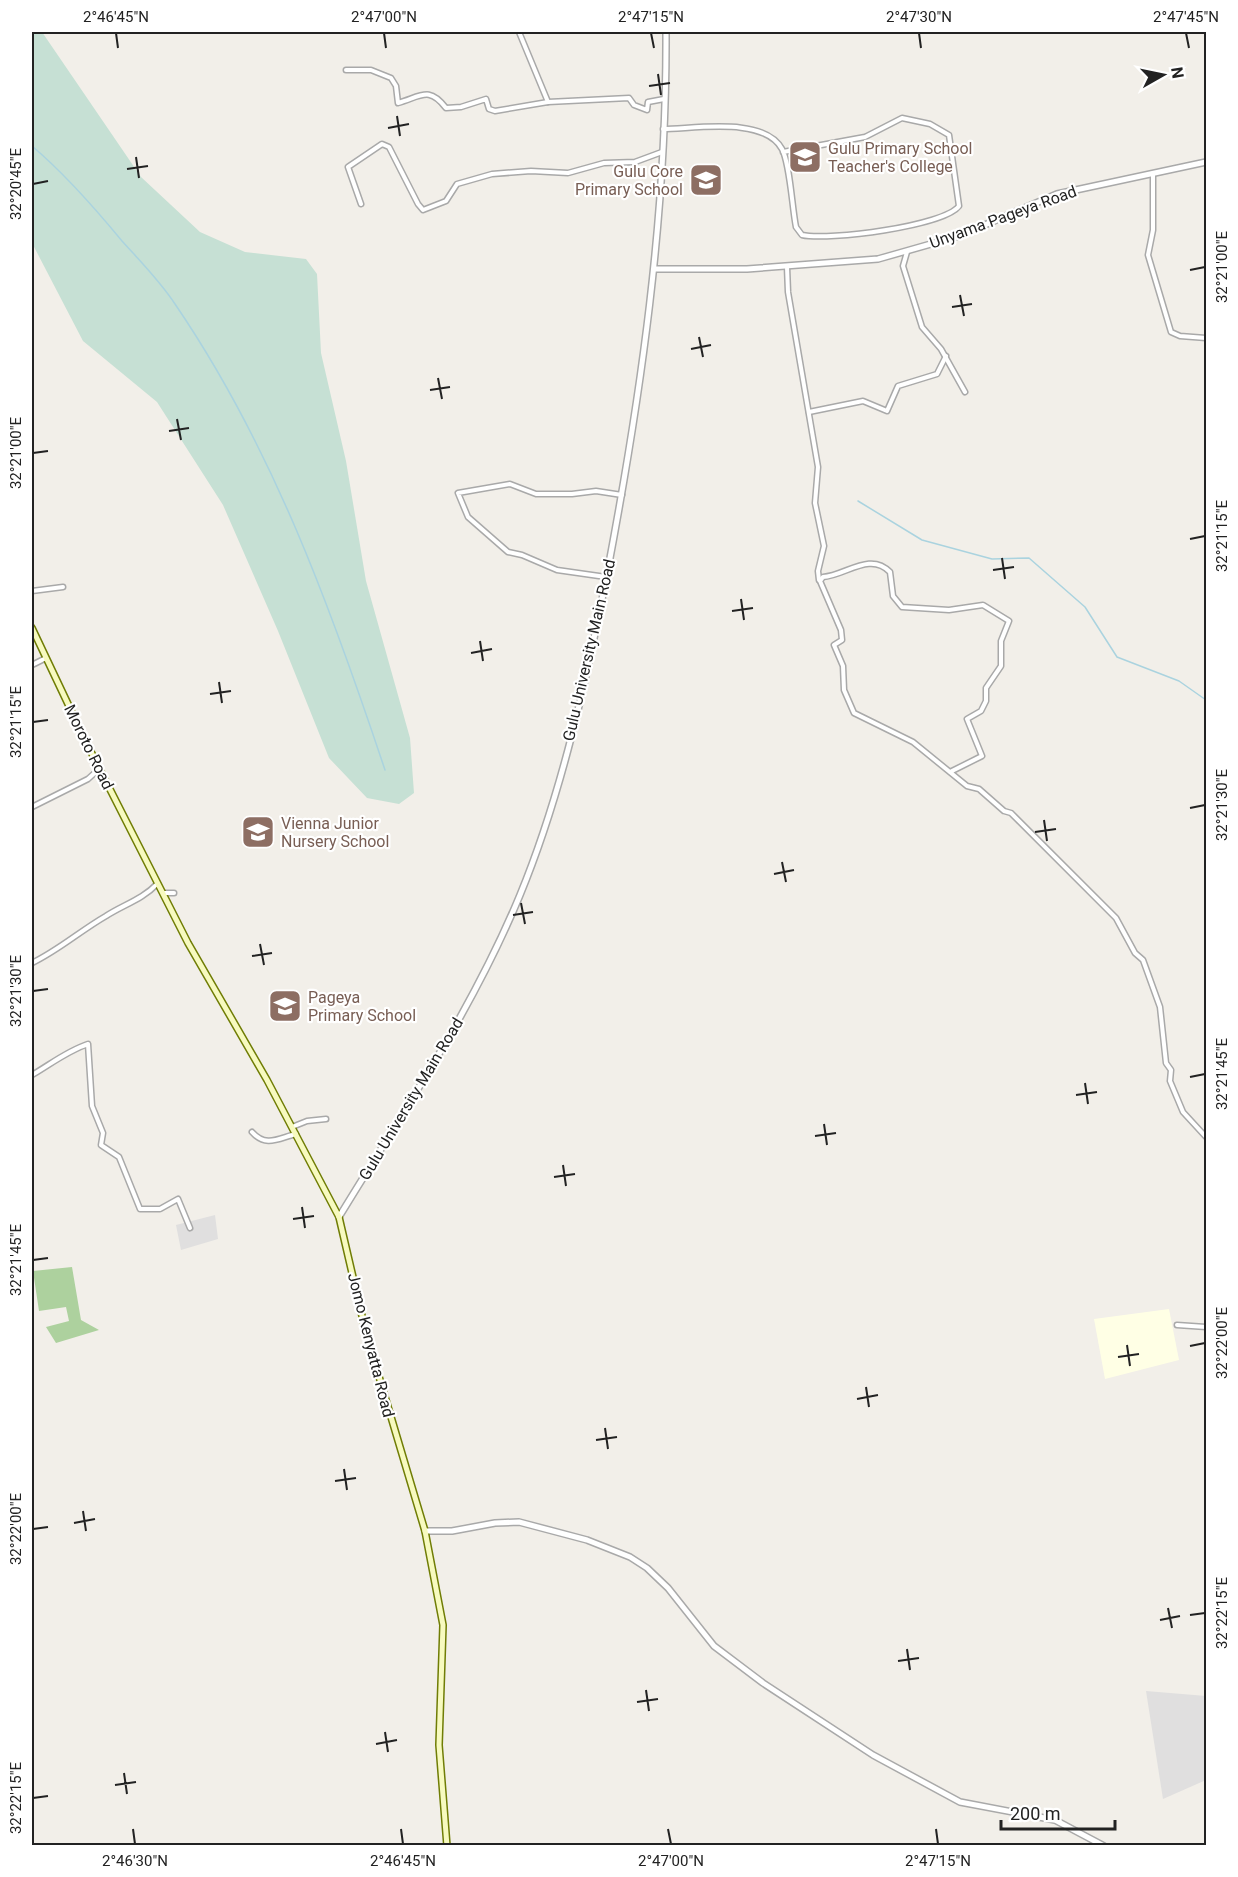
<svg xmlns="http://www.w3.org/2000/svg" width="1238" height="1877" font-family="Roboto,sans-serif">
	<rect width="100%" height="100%" fill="#f2efe9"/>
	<g fill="#e0dfdf">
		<polygon points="215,1215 218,1239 181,1250 176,1225"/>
		<polygon points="1146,1691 1206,1696 1206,1780 1163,1799"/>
	</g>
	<polygon fill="#ffffe5" points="1169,1309 1179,1360 1105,1379 1094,1319"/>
	<polygon fill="#add19e" points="72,1267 81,1320 99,1330 56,1343 46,1327 69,1321 66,1307 39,1311 33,1271"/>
	<polygon fill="#c6e0d4" points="32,32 42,32 141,177 200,232 245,252 306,259 317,274 321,353 346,461 366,581 410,738 414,793 399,804 367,798 329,758 278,631 223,505 157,402 83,341 32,243"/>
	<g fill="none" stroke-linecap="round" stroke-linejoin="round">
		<g stroke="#aad3df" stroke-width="1.5">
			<path d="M32 146C65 174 94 207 122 241 140 261 160 281 175 304 272 446 331 608 385 770"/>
			<polyline points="858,501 922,540 992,559 1029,558 1085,607 1117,657 1179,681 1206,700"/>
		</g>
		<g stroke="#a9a9a9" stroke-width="7">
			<g id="minor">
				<polyline points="519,32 548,102"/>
				<path d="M346 70H371L391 78 396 86 398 103C422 96 429 86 446 108L461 107 486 99 489 109 495 111 548 102 629 98 634 105 647 110 648 102 664 99"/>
				<path d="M663 129C694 129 764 116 782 149 790 164 792 207 796 227L802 235C828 241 944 226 959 206L949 135 930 124 902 118 865 137 783 152"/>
				<polyline points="1153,174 1153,230 1148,255 1171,332 1180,336 1206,338"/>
				<polyline points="361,204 348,167 382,144 389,147 418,204 423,210 446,201 457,184 492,174 531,171 568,173 604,163 635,162 662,152"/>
				<polyline points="907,252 903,266 922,327 941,349 965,392"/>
				<polyline points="787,267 788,292 818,467 815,503 824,546 818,571 819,580"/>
				<polyline points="809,412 863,401 887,411 898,386 937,374 946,356"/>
				<polyline points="606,577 557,570 522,555 508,552 468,517 458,493 510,484 536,494 572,494 596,491 622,495"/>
				<polyline points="32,591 63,587"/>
				<polyline points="32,665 46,658"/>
				<path d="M950 772 982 756 967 719 981 711 986 701V688L1001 666V641L1009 621 983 605 949 610 902 607 893 596 890 572C870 551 845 576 823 577L820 581 841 630 842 640 834 645 843 666 844 690 854 713 913 742 967 786 979 789 1004 811 1011 813 1116 918 1135 953 1143 960 1160 1007 1166 1063 1171 1070 1170 1081 1183 1112 1206 1137"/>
				<polyline points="32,807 88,779 99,769"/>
				<polyline points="163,893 174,893"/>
				<path d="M32 963C59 950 80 931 106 916 123 905 143 899 157 884"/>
				<path d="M32 1075C51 1064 67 1051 88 1044L92 1106 103 1133 101 1145 119 1157 140 1209H160L178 1199 190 1228"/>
				<polyline points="292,1127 307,1121 326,1119"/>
				<path d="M252 1132C266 1148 279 1138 296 1134"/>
				<polyline points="1177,1325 1206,1327"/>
			</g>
		</g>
		<g stroke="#a9a9a9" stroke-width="8">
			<g id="tertiary">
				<polyline points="655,269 747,269 878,259 959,236 1057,194 1206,162"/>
				<path d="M339 1217C403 1112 473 1009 520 895 562 793 586 682 607 574 641 395 667 214 666 32"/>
				<polyline points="425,1531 452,1531 495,1523 519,1522 587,1540 630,1557 647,1568 668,1588 714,1646 763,1683 873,1755 960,1802 1055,1820 1104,1846"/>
			</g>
		</g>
		<g stroke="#707d05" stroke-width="8">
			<polyline id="secondary" points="32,628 86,742 188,943 267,1080 339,1217 366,1333 425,1531 443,1625 439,1745 447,1846"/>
		</g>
		<use href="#minor" stroke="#fff" stroke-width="4"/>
		<use href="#tertiary" stroke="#fff" stroke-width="5"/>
		<use href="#secondary" stroke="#f7fabf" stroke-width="5"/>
	</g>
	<path fill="none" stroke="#222" stroke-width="2" d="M116 33 118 48M384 33 386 48M651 33 654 48M919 33 921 48M1186 33 1189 48M658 74 661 95M649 86 670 83M397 116 400 136M388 128 409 124M136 157 139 178M127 169 148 166M33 184 48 181M1190 270 1205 267M960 295 964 316M952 307 972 304M699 337 703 357M691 349 711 345M438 378 442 399M430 390 450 387M177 419 181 440M169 431 189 428M33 453 48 451M1190 539 1205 536M1002 558 1005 579M993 570 1014 567M741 599 744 620M732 611 753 608M480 641 483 661M471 653 492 649M219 682 222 703M210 694 231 691M33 722 48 720M1190 808 1205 805M1044 820 1047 841M1035 832 1056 829M782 862 786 882M774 874 794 870M521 903 525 924M513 915 533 912M260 944 264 965M252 956 272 953M33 991 48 989M1190 1077 1205 1074M1085 1083 1088 1104M1076 1095 1097 1092M824 1124 827 1145M815 1136 836 1133M563 1165 566 1186M554 1177 575 1174M302 1207 305 1228M293 1219 314 1216M33 1260 48 1258M1127 1345 1130 1366M1190 1346 1205 1343M1118 1357 1139 1354M866 1387 869 1407M857 1399 878 1395M605 1428 608 1449M596 1440 617 1437M344 1469 347 1490M335 1481 356 1478M83 1511 86 1531M74 1523 95 1519M33 1529 48 1527M1168 1608 1172 1628M1190 1615 1205 1613M1160 1620 1180 1616M907 1649 910 1670M898 1661 919 1658M646 1690 649 1711M637 1702 658 1699M385 1732 388 1752M376 1744 397 1740M124 1773 127 1794M115 1785 136 1782M33 1798 48 1796M133 1829 135 1844M401 1829 403 1844M668 1829 671 1844M936 1829 938 1844"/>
	<defs>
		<g id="university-square" transform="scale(1.725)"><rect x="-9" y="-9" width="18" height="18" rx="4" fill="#8d6e63" stroke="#fff"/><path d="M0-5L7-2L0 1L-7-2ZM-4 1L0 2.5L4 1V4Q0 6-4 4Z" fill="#fff"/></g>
		<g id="school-square" transform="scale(1.725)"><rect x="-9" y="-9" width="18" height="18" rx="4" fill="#8d6e63" stroke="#fff"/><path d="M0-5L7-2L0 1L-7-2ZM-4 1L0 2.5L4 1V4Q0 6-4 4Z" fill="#fff"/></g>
	</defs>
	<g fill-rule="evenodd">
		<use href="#university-square" x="805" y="157"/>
		<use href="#school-square" x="706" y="180"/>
		<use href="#school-square" x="258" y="832"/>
		<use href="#school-square" x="285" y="1006"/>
	</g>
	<g text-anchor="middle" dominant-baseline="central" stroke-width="4.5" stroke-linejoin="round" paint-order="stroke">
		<g font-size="16" fill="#785e54" stroke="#fff" text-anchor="start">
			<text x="828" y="148">Gulu Primary School<tspan x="828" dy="18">Teacher's College</tspan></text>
			<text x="683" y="171" text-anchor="end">Gulu Core<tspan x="683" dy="18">Primary School</tspan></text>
			<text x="281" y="823">Vienna Junior<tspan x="281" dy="18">Nursery School</tspan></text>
			<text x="308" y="997">Pageya<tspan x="308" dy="18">Primary School</tspan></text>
		</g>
		<g font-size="16" fill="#222" stroke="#fff">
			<text transform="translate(1003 217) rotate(-20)">Unyama Pageya Road</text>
			<text transform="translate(589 650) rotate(-77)">Gulu University Main Road</text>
			<text transform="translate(89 747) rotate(64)">Moroto Road</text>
			<text transform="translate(411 1099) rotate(-59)">Gulu University Main Road</text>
			<text transform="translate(371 1345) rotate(76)">Jomo Kenyatta Road</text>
		</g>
	</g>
	<rect width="1238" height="1877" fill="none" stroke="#ffffff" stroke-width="66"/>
	<g transform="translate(1163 75) rotate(81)" stroke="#ffffff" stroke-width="4.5" paint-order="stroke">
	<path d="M0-4.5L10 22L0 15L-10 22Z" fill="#222222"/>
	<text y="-9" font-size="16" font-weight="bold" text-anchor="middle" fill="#222222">N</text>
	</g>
	<path d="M1001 1820v9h114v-9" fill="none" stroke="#222222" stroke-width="3"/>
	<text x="1010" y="1820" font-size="18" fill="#222222" stroke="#ffffff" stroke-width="4.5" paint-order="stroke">200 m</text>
	<rect x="33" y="33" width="1172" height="1811" fill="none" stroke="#222" stroke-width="2"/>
	<g font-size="15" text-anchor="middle" fill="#222">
		<text x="116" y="22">2°46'45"N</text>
		<text x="384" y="22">2°47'00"N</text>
		<text x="651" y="22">2°47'15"N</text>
		<text x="919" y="22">2°47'30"N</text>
		<text x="1186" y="22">2°47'45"N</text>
		<text transform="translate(16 184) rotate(-90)" y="5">32°20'45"E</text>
		<text transform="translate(1222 267) rotate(-90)" y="5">32°21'00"E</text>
		<text transform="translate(16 453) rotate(-90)" y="5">32°21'00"E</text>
		<text transform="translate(1222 536) rotate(-90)" y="5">32°21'15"E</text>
		<text transform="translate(16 722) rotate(-90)" y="5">32°21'15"E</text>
		<text transform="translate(1222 805) rotate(-90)" y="5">32°21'30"E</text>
		<text transform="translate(16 991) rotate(-90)" y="5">32°21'30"E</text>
		<text transform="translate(1222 1074) rotate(-90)" y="5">32°21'45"E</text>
		<text transform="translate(16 1260) rotate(-90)" y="5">32°21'45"E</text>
		<text transform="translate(1222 1343) rotate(-90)" y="5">32°22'00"E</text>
		<text transform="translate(16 1529) rotate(-90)" y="5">32°22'00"E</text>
		<text transform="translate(1222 1613) rotate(-90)" y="5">32°22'15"E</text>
		<text transform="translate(16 1798) rotate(-90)" y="5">32°22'15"E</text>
		<text x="135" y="1866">2°46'30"N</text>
		<text x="403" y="1866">2°46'45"N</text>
		<text x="671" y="1866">2°47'00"N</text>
		<text x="938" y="1866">2°47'15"N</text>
	</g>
</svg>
